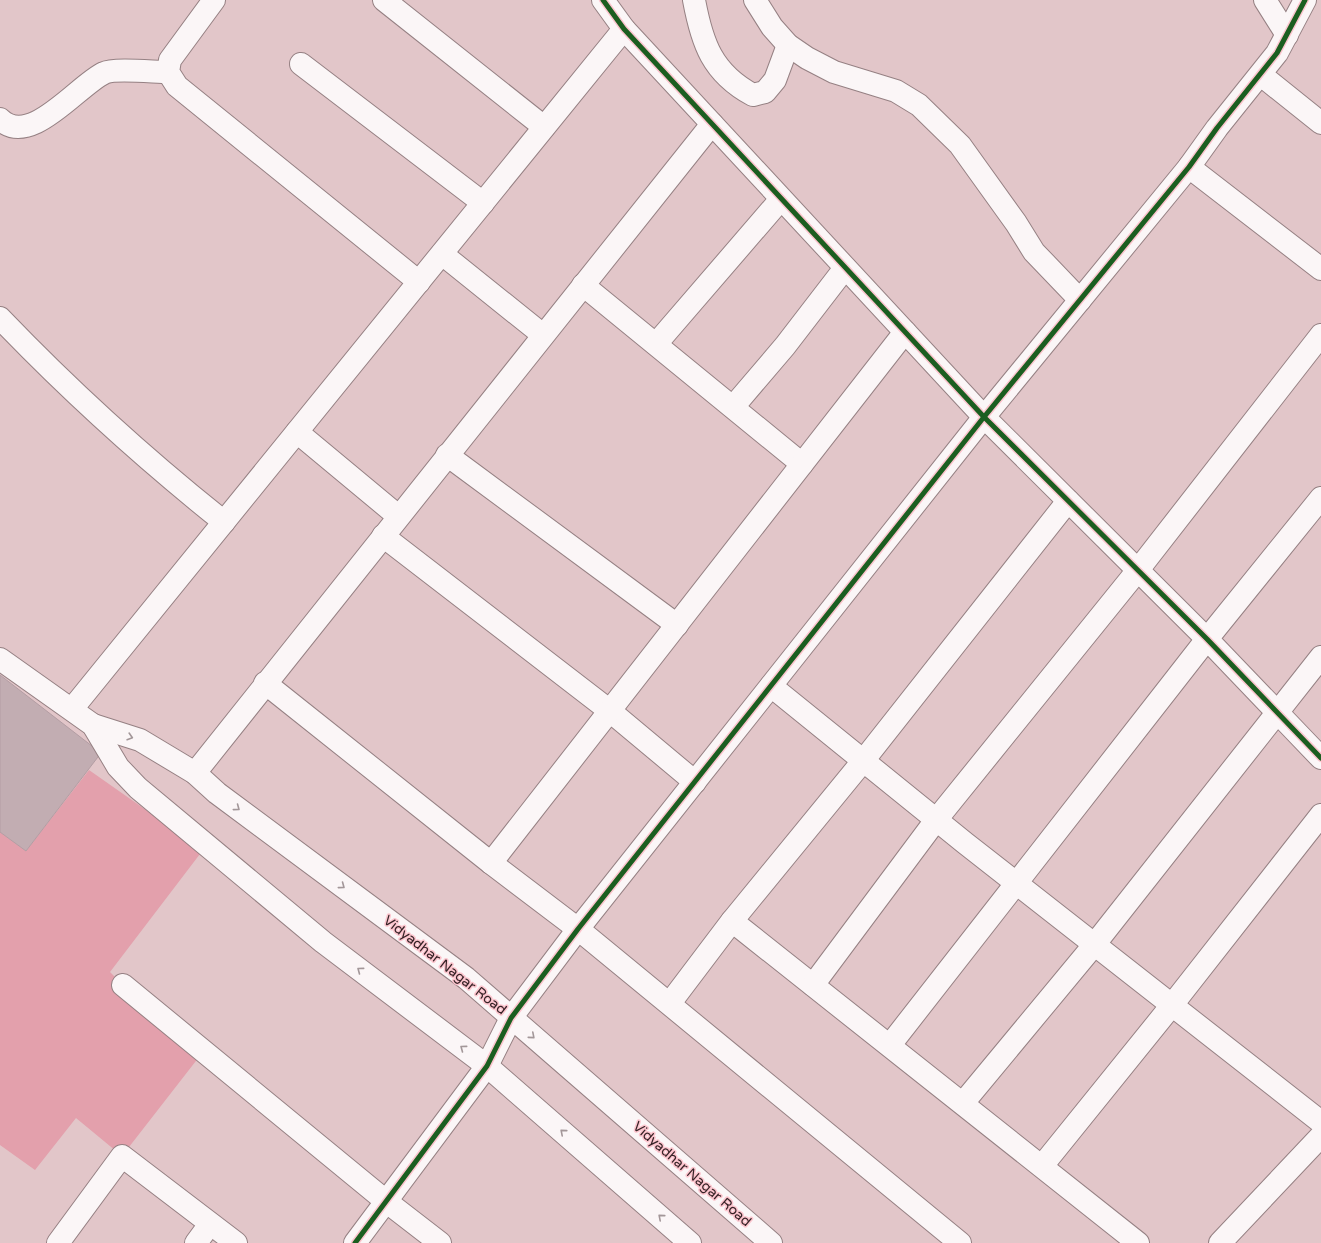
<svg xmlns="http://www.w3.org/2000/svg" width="1321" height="1243" font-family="'Varela Round',sans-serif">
	<rect width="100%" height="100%" fill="#e2c6c9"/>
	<polygon fill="#e3a0ac" points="89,770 203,850 110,972 123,985 206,1048 122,1156 76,1118 35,1170 0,1145 0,832 26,851"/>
	<polygon fill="#c2adb2" stroke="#b39da3" points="0,675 101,753 26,851 0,832"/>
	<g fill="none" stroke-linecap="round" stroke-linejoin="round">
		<g stroke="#958083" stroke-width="24">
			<g id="minor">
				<polyline points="214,0 170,60 168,72 177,86 419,282"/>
				<polyline points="384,0 544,127"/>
				<polyline points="603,0 624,29 984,417 1207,639 1321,758"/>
				<path d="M694 0C702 43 712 73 753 95L765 92 775 80 788 45"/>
				<polyline points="755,0 772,27 788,45 807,58 834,72 896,91 919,105 960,145 1016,223 1034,252 1080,300"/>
				<polyline points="1265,0 1287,35"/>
				<polyline points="301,64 483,203"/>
				<polyline points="1261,75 1321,123"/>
				<path d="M0 119C30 149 78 85 104 73 114 68 154 72 168 72"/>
				<polyline points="1189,167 1321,269"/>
				<polyline points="442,254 543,335"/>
				<polyline points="583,285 802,464"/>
				<path d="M0 318C70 391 145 459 224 522"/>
				<polyline points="656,344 781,199"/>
				<polyline points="733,407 785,346 845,268"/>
				<polyline points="297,432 398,516"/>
				<polyline points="447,455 677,625"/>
				<polyline points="383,536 610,711 695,782"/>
				<polyline points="0,659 93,725 118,767 138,788 323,942 487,1066 690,1243"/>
				<polyline points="265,683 491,863 578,929 960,1243"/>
				<polyline points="771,686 965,843 1321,1122"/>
				<polyline points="72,709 624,29"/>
				<polyline points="93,725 140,740 195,773 217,793 466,978 771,1243"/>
				<polyline points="195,773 712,124"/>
				<polyline points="491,863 905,332"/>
				<polyline points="732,921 1138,1243"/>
				<polyline points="123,985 387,1202 440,1243"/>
				<polyline points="813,985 936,820 1138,570 1321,335"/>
				<polyline points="670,1003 732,921 863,761 1068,501"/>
				<polyline points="890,1045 1207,639 1321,498"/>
				<polyline points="963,1103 1094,945 1321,657"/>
				<polyline points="1042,1166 1172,1005 1321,815"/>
				<polyline points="58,1243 122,1156 236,1243"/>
				<polyline points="196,1243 210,1224"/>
				<polyline points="355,1243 487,1066 511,1018 578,929 984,417 1189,167 1217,128 1277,53 1305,0"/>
				<polyline points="1220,1243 1321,1136"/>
			</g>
		</g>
		<use href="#minor" stroke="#fbf6f7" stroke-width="22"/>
		<g stroke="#fcc5ce" stroke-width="8">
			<g id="cycleway">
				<polyline points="603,0 624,29 984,417 1207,639 1321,758"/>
				<polyline points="355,1243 487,1066 511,1018 578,929 984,417 1189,167 1217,128 1277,53 1305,0"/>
			</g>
		</g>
		<use href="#cycleway" stroke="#1b5e20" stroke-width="5"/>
	</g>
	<defs><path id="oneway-chevron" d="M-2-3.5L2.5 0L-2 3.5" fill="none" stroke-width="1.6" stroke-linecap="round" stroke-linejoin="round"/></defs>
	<g stroke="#a39799">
		<use href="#oneway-chevron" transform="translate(130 737) rotate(17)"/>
		<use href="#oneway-chevron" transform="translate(237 808) rotate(37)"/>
		<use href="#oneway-chevron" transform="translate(342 886) rotate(37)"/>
		<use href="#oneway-chevron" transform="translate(360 970) rotate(-143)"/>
		<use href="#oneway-chevron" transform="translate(532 1036) rotate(41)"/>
		<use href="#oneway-chevron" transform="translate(463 1048) rotate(-143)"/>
		<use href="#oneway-chevron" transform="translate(563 1132) rotate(-139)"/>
		<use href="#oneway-chevron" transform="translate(661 1217) rotate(-139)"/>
	</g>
	<g text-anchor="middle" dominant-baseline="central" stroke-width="3" stroke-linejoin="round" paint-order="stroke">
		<g font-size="14" fill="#372327" stroke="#fcc5ce">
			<text transform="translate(445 965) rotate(38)">Vidyadhar Nagar Road</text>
			<text transform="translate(692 1174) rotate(41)">Vidyadhar Nagar Road</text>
		</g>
	</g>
</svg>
